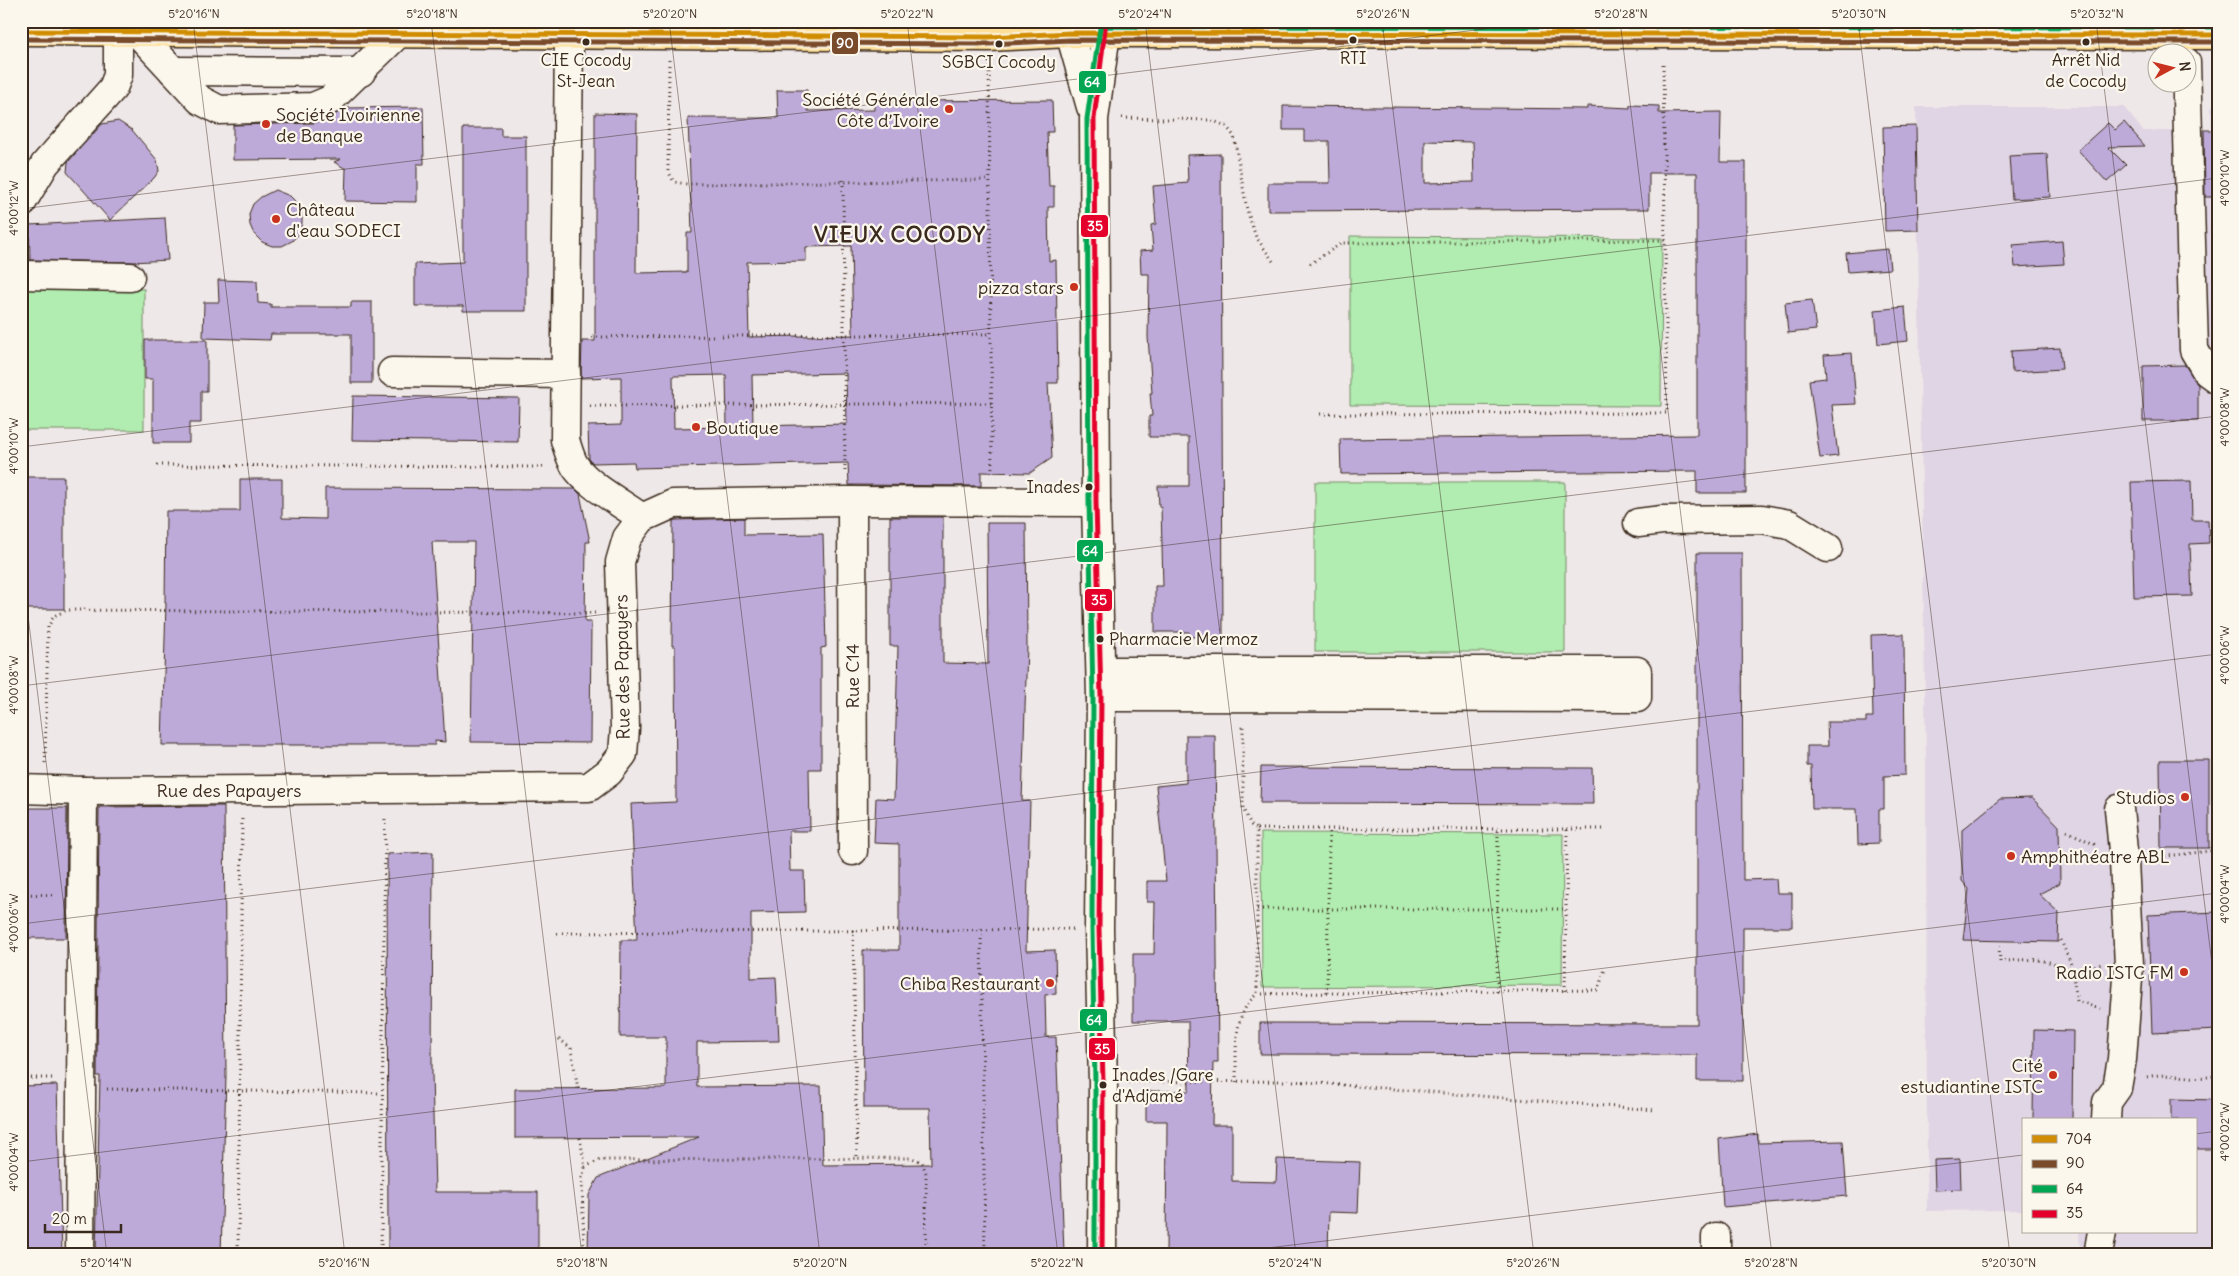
<svg xmlns="http://www.w3.org/2000/svg" width="2239" height="1276" font-family="Delius,sans-serif">
	<rect width="100%" height="100%" fill="#efe8e8"/>
	<filter id="ink" filterUnits="userSpaceOnUse"><feTurbulence type="fractalNoise" baseFrequency=".02" numOctaves="2"/><feDisplacementMap in="SourceGraphic" scale="10" xChannelSelector="R" yChannelSelector="G"/><feConvolveMatrix kernelMatrix="1 2 1 2 8 2 1 2 1" color-interpolation-filters="sRGB"/></filter>
	<g filter="url(#ink)">
		<polygon fill="#e0d5e4" points="2218,106 2218,1255 2080,1255 2079,1232 2195,1232 2195,1120 2023,1120 2023,1210 1927,1211 1926,761 1916,107 2124,107 2143,131 2179,131 2188,136 2212,136 2211,107"/>
		<g fill="#b1ecb0" stroke="#768b67">
			<polygon points="1350,236 1662,238 1661,406 1350,405"/>
			<rect x="21" y="289" width="123" height="141"/>
			<rect x="1315" y="482" width="250" height="170"/>
			<polygon points="1261,833 1563,834 1562,985 1262,987"/>
		</g>
		<g fill="#beaad9" stroke="#3b2a1e" fill-rule="evenodd">
			<path d="M777 90H807L808 111 874 110V103L908 101 1052 100 1053 132H1047L1049 186H1054V207H1048L1049 261 1056 260 1058 383H1048L1052 458 1030 473 981 472V486L849 485 848 463 635 468 634 462 593 463 589 459 588 426 621 425V377L581 378 582 341H595V113L637 114 636 273 687 272V233H692L688 118H778ZM851 246 853 335 749 337 747 262 806 261V247ZM846 373 847 424 753 426 752 375ZM726 375 727 427 674 428 673 376Z"/>
			<path d="M1630 105 1659 106V113L1721 112 1720 162H1746V493H1697V471L1341 474 1340 439 1697 435V173H1649V209L1268 211V183H1330L1329 141H1304V130H1283V106L1587 109V106L1630 108ZM1425 141 1473 142 1474 182 1425 183Z"/>
			<polygon points="423,107 424,164 417,164 417,202 345,201 346,169 334,162 341,159 233,160 233,125 314,123 336,114 344,108"/>
			<polygon points="118,121 132,130 157,160 159,171 154,178 110,220 67,172 68,162 102,124"/>
			<polygon points="2124,122 2145,146 2108,147 2126,165 2107,182 2078,150 2108,123 2115,130"/>
			<polygon points="1916,126 1918,230 1885,231 1883,127"/>
			<polygon points="463,128 501,128 501,136 526,136 526,311 463,311 463,306 415,306 415,264 463,262"/>
			<polygon points="2204,130 2218,130 2218,197 2205,197"/>
			<polygon points="1221,154 1223,636 1189,637 1189,632 1155,632 1155,586 1163,586 1161,507 1159,507 1158,486 1189,486 1189,437 1149,437 1149,416 1152,416 1150,393 1152,393 1148,337 1149,274 1141,274 1140,251 1153,250 1151,225 1156,224 1153,186 1188,183 1187,155"/>
			<polygon points="2047,154 2050,197 2012,199 2009,156"/>
			<polygon points="275,190 290,196 298,204 302,213 302,224 299,234 292,241 282,246 272,246 262,242 254,234 250,225 249,214 253,204 261,197"/>
			<polygon points="165,218 168,260 133,262 30,260 29,225"/>
			<polygon points="2062,241 2064,264 2015,267 2013,245"/>
			<polygon points="1888,249 1890,269 1848,272 1846,253"/>
			<polygon points="218,280 257,281 258,303 271,304 271,307 351,307 351,302 372,302 372,383 351,383 351,334 271,334 270,340 203,338 204,302 219,302"/>
			<polygon points="1812,300 1816,330 1788,333 1785,303"/>
			<polygon points="1905,307 1908,341 1878,344 1875,310"/>
			<polygon points="145,340 207,340 207,391 201,391 201,423 189,423 189,443 153,443 153,379 145,379"/>
			<polygon points="2060,348 2062,369 2012,372 2011,351"/>
			<polygon points="1852,353 1856,404 1832,405 1838,456 1820,458 1809,380 1826,378 1824,355"/>
			<polygon points="2185,365 2198,385 2198,421 2143,421 2143,366"/>
			<polygon points="353,396 519,398 518,442 352,440"/>
			<rect x="21" y="477" width="43" height="132"/>
			<polygon points="240,479 282,479 282,518 325,519 325,488 575,489 580,494 590,542 586,542 585,622 591,622 590,743 471,742 474,542 432,542 445,742 435,741 435,745 162,745 166,603 165,603 166,511 240,511"/>
			<polygon points="2191,481 2192,520 2208,520 2209,543 2190,544 2192,596 2134,597 2131,482"/>
			<polygon points="890,517 943,517 943,663 988,664 987,523 1026,523 1027,646 1022,801 1030,801 1026,951 1055,950 1056,994 1045,995 1046,1037 1056,1037 1064,1253 993,1255 993,1251 916,1252 916,1255 588,1255 589,1195 598,1178 699,1137 515,1138 515,1089 666,1088 666,1037 620,1037 621,940 637,940 631,804 676,802 675,646 672,646 673,521 676,520 744,518 744,535 823,534 826,647 821,648 821,769 809,769 810,831 789,831 790,871 804,871 805,912 751,913 751,978 776,977 779,1041 697,1042 697,1087 821,1086 823,1165 931,1164 930,1108 864,1108 863,950 899,950 899,844 874,843 876,798 894,799 898,646 890,646"/>
			<polygon points="1697,553 1742,553 1743,880 1776,879 1777,893 1792,893 1792,927 1743,927 1743,1081 1697,1081 1697,1055 1260,1054 1260,1023 1697,1024"/>
			<polygon points="1904,634 1905,775 1884,776 1884,809 1879,809 1879,843 1858,844 1857,809 1812,809 1811,766 1807,766 1807,746 1828,746 1827,722 1866,722 1866,717 1873,717 1871,635"/>
			<polygon points="1186,735 1215,735 1218,1062 1213,1062 1212,1125 1232,1125 1232,1181 1276,1182 1277,1159 1360,1162 1358,1213 1329,1212 1328,1255 1166,1255 1167,1121 1146,1121 1146,1091 1189,1091 1188,1021 1133,1021 1133,954 1154,954 1155,902 1147,902 1147,881 1166,881 1156,786 1186,783"/>
			<polygon points="2160,760 2209,760 2209,848 2161,848"/>
			<polygon points="1261,767 1592,768 1593,804 1260,803"/>
			<polygon points="2032,798 2059,826 2060,883 2039,894 2059,913 2058,942 1963,940 1969,889 1962,881 1962,830 2000,799"/>
			<polygon points="224,806 226,1076 221,1255 96,1255 100,1076 97,1076 99,807"/>
			<polygon points="21,808 67,808 66,938 21,938"/>
			<polygon points="433,852 432,1074 435,1192 538,1192 538,1255 388,1255 387,854"/>
			<polygon points="2218,912 2218,1030 2152,1033 2148,915"/>
			<polygon points="2034,1030 2073,1031 2072,1120 2033,1120"/>
			<polygon points="57,1085 62,1255 21,1255 21,1086"/>
			<polygon points="2171,1099 2218,1100 2218,1149 2195,1149 2195,1120 2171,1120"/>
			<polygon points="1758,1134 1758,1143 1843,1141 1847,1196 1723,1207 1719,1139"/>
			<polygon points="1960,1159 1961,1189 1935,1190 1934,1160"/>
		</g>
		<g fill="none" stroke-linecap="round" stroke-linejoin="round">
			<g stroke="#3b2a1e" stroke-width="31">
				<g id="minor">
					<polyline points="1070,21 1070,33 1091,107"/>
					<polyline points="136,31 200,100 219,110 313,107 330,100 400,32"/>
					<path d="M569 34 565 440C568 449 570 458 575 466 587 485 623 504 642 518"/>
					<polyline points="2186,62 2194,350 2207,372 2218,380"/>
					<polyline points="173,71 361,72"/>
					<polyline points="21,204 45,164 113,88 118,75 118,31"/>
					<polyline points="21,275 130,277"/>
					<polyline points="392,372 566,374"/>
					<polyline points="852,501 853,851"/>
					<polyline points="1638,523 1662,520 1762,519 1789,524 1828,548"/>
					<polyline points="1101,671 1637,671 1637,698 1101,697"/>
					<polyline points="21,789 83,791 278,790 589,787 609,772 623,754 625,728 620,562 627,538 642,518 673,504 845,501 1096,502"/>
					<polyline points="2106,1120 2107,1102 2117,1088 2122,1059 2129,965 2124,861 2119,809"/>
					<polyline points="1716,1237 1716,1255"/>
					<polyline points="80,1255 83,791"/>
					<polyline points="1102,1255 1103,1082 1099,929 1101,697 1096,502 1094,119 1106,33 1106,21"/>
					<polyline points="2098,1255 2102,1232"/>
				</g>
			</g>
			<g stroke="#3b2a1e" stroke-width="31">
				<polyline id="major" points="21,31 989,37 1070,33 1176,33 2218,35"/>
			</g>
			<g stroke="#3b2a1e" stroke-width="3" stroke-dasharray="1 4" stroke-linecap="butt">
				<polyline points="669,60 668,171 674,182 687,184 990,180"/>
				<polyline points="989,62 992,476"/>
				<polyline points="1122,118 1211,120 1226,126 1234,136 1247,210 1256,237 1275,264"/>
				<polyline points="843,180 845,475"/>
				<polyline points="1310,264 1342,243 1665,240"/>
				<polyline points="592,337 992,334"/>
				<polyline points="590,406 992,403"/>
				<polyline points="1320,414 1667,413 1663,60"/>
				<polyline points="157,465 547,467"/>
				<polyline points="45,763 48,627 54,616 67,610 595,613"/>
				<polyline points="2214,789 2218,788"/>
				<polyline points="1257,829 1605,829"/>
				<polyline points="2067,831 2096,845"/>
				<polyline points="2150,858 2218,850"/>
				<polyline points="21,894 56,895"/>
				<polyline points="1257,909 1566,909"/>
				<polyline points="981,929 985,1255"/>
				<polyline points="853,930 857,1160"/>
				<polyline points="557,933 1074,929"/>
				<path d="M2061 940C2065 952 2070 957 2072 970L2103 964"/>
				<path d="M1999 946 2000 962C2030 958 2044 958 2072 970L2077 1001 2100 1009"/>
				<polyline points="1565,991 1567,830"/>
				<polyline points="1497,992 1498,830"/>
				<polyline points="1327,993 1329,830"/>
				<polyline points="1257,994 1598,990 1605,969"/>
				<polyline points="559,1039 571,1048 578,1089"/>
				<path d="M2147 1077C2169 1071 2195 1082 2218 1075"/>
				<polyline points="21,1078 55,1078"/>
				<polyline points="1128,1082 1293,1081 1655,1110"/>
				<path d="M1236 1082C1237 1050 1231 1016 1257 994V829L1251 825 1243 809V724"/>
				<polyline points="107,1089 382,1093"/>
				<polyline points="580,1138 585,1167 582,1178 584,1255"/>
				<polyline points="585,1167 600,1160 912,1158 922,1162 926,1173 926,1255"/>
				<polyline points="238,1255 242,816"/>
				<polyline points="381,1255 385,815"/>
			</g>
			<use href="#minor" stroke="#fbf7ec" stroke-width="28"/>
			<use href="#major" stroke="#fdde96" stroke-width="28"/>
			<g stroke="#fbf7ec" stroke-width="9">
				<polyline id="bus-1" points="21,31 989,37 1070,33 2218,35"/>
			</g>
			<g stroke="#fbf7ec" stroke-width="9">
				<polyline id="bus-2" points="21,39 989,44 1070,40 2218,42"/>
			</g>
			<g stroke="#fbf7ec" stroke-width="9">
				<polyline id="bus-3" points="1095,1255 1095,1082 1092,929 1093,697 1089,502 1087,119 1100,28 1106,26 2218,27"/>
			</g>
			<g stroke="#fbf7ec" stroke-width="9">
				<polyline id="bus-4" points="1102,1255 1103,1082 1099,929 1101,697 1096,502 1094,119 1106,21"/>
			</g>
			<use href="#bus-1" stroke="#d18d06" stroke-width="5"/>
			<use href="#bus-2" stroke="#7a4b2a" stroke-width="5"/>
			<use href="#bus-3" stroke="#00a651" stroke-width="5"/>
			<use href="#bus-4" stroke="#e4002b" stroke-width="5"/>
		</g>
	</g>
	<path fill="none" stroke="#3b2a1e" stroke-width="1" stroke-opacity="0.45" d="M193 21 345 1255M431 21 582 1255M669 21 820 1255M907 21 1058 1255M1145 21 1296 1255M1382 21 1534 1255M1620 21 1772 1255M1858 21 2010 1255M2096 21 2218 1013M21 209 1549 21M21 447 2218 178M21 559 107 1255M21 686 2218 416M21 924 2218 654M2195 1134 2218 1131M21 1162 2218 893M1211 1255 2023 1155"/>
	<g fill="#3b2a1e" stroke="#fbf7ec" stroke-width="2">
		<circle cx="1353" cy="40" r="4.5"/>
		<circle cx="586" cy="42" r="4.5"/>
		<circle cx="2086" cy="42" r="4.5"/>
		<circle cx="999" cy="44" r="4.5"/>
		<circle cx="1089" cy="487" r="4.5"/>
		<circle cx="1100" cy="639" r="4.5"/>
		<circle cx="1103" cy="1085" r="4.5"/>
	</g>
	<g fill="#c8321e" stroke="#fbf7ec" stroke-width="2">
		<circle cx="949" cy="109" r="5"/>
		<circle cx="266" cy="124" r="5"/>
		<circle cx="276" cy="219" r="5"/>
		<circle cx="1074" cy="287" r="5"/>
		<circle cx="696" cy="427" r="5"/>
		<circle cx="2185" cy="797" r="5"/>
		<circle cx="2011" cy="856" r="5"/>
		<circle cx="2184" cy="972" r="5"/>
		<circle cx="1050" cy="983" r="5"/>
		<circle cx="2053" cy="1075" r="5"/>
	</g>
	<g text-anchor="middle" dominant-baseline="central" stroke-width="4.5" stroke-linejoin="round" paint-order="stroke">
		<g font-size="17" fill="#3b2a1e" stroke="#fbf7ec">
			<text x="1353" y="58">RTI</text>
			<text x="586" y="60">CIE Cocody<tspan x="586" dy="21">St-Jean</tspan></text>
			<text x="2086" y="60">Arrêt Nid<tspan x="2086" dy="21">de Cocody</tspan></text>
			<text x="999" y="62">SGBCI Cocody</text>
			<text x="1080" y="487" text-anchor="end">Inades</text>
			<text x="1109" y="639" text-anchor="start">Pharmacie Mermoz</text>
			<text x="1112" y="1075" text-anchor="start">Inades /Gare<tspan x="1112" dy="21">d'Adjamé</tspan></text>
		</g>
		<g font-size="18" fill="#3b2a1e" stroke="#fbf7ec" text-anchor="end">
			<text x="939" y="99">Société Générale<tspan x="939" dy="21">Côte d’Ivoire</tspan></text>
			<text x="276" y="114" text-anchor="start">Société Ivoirienne<tspan x="276" dy="21">de Banque</tspan></text>
			<text x="286" y="209" text-anchor="start">Château<tspan x="286" dy="21">d'eau SODECI</tspan></text>
			<text x="1064" y="287">pizza stars</text>
			<text x="706" y="427" text-anchor="start">Boutique</text>
			<text x="2175" y="797">Studios</text>
			<text x="2021" y="856" text-anchor="start">Amphithéatre ABL</text>
			<text x="2174" y="972">Radio ISTC FM</text>
			<text x="1040" y="983">Chiba Restaurant</text>
			<text x="2043" y="1065">Cité<tspan x="2043" dy="21">estudiantine ISTC</tspan></text>
		</g>
		<g font-size="18" fill="#3b2a1e" stroke="#fbf7ec">
			<text transform="translate(622 667) rotate(-91)">Rue des Papayers</text>
			<text transform="translate(852 676) rotate(-90)">Rue C14</text>
			<text x="229" y="790">Rue des Papayers</text>
		</g>
		<g font-size="22" font-weight="bold" letter-spacing="1" fill="#3b2a1e" stroke="#fbf7ec">
			<text x="900" y="234">VIEUX COCODY</text>
		</g>
	</g>
	<g stroke="#fbf7ec" stroke-width="2">
		<rect x="831" y="31" width="28" height="24" rx="5" fill="#7a4b2a"/>
		<rect x="1078" y="70" width="29" height="24" rx="5" fill="#00a651"/>
		<rect x="1080" y="214" width="29" height="24" rx="5" fill="#e4002b"/>
		<rect x="1076" y="539" width="28" height="24" rx="5" fill="#00a651"/>
		<rect x="1084" y="588" width="29" height="24" rx="5" fill="#e4002b"/>
		<rect x="1079" y="1008" width="29" height="24" rx="5" fill="#00a651"/>
		<rect x="1088" y="1037" width="28" height="24" rx="5" fill="#e4002b"/>
	</g>
	<g font-size="14" text-anchor="middle" font-weight="bold" fill="#fff">
		<text x="845" y="48">90</text>
		<text x="1092" y="87">64</text>
		<text x="1095" y="231">35</text>
		<text x="1090" y="556">64</text>
		<text x="1099" y="605">35</text>
		<text x="1094" y="1025">64</text>
		<text x="1102" y="1054">35</text>
	</g>
	<rect width="2239" height="1276" fill="none" stroke="#fbf7ec" stroke-width="55"/>
	<rect x="2022" y="1118" width="175" height="115" fill="#fbf7ec" stroke="#aea59a"/>
	<rect x="2032" y="1135" width="25" height="8" fill="#d18d06" stroke="#aea59a"/>
	<text x="2066" y="1144" font-size="15" fill="#3b2a1e">704</text>
	<rect x="2032" y="1160" width="25" height="8" fill="#7a4b2a" stroke="#aea59a"/>
	<text x="2066" y="1168" font-size="15" fill="#3b2a1e">90</text>
	<rect x="2032" y="1185" width="25" height="8" fill="#00a651" stroke="#aea59a"/>
	<text x="2066" y="1194" font-size="15" fill="#3b2a1e">64</text>
	<rect x="2032" y="1210" width="25" height="8" fill="#e4002b" stroke="#aea59a"/>
	<text x="2066" y="1218" font-size="15" fill="#3b2a1e">35</text>
	<g transform="translate(2172 68) rotate(83)"><circle r="24" fill="#fbf7ec" stroke="#aea59a"/>
	<path d="M0-4L9 19L0 12L-9 19Z" fill="#c8321e"/>
	<text y="-8" font-size="14" font-weight="bold" text-anchor="middle" fill="#3b2a1e">N</text>
	</g>
	<path d="M45 1224v8h76v-8" fill="none" stroke="#3b2a1e" stroke-width="2.5"/>
	<text x="52" y="1224" font-size="15" fill="#3b2a1e" stroke="#fbf7ec" stroke-width="4" paint-order="stroke">20 m</text>
	<rect x="28" y="28" width="2184" height="1220" fill="none" stroke="#3b2a1e" stroke-width="2"/>
	<g font-size="12" text-anchor="middle" fill="#3b2a1e">
		<text x="194" y="18">5°20'16"N</text>
		<text x="432" y="18">5°20'18"N</text>
		<text x="670" y="18">5°20'20"N</text>
		<text x="907" y="18">5°20'22"N</text>
		<text x="1145" y="18">5°20'24"N</text>
		<text x="1383" y="18">5°20'26"N</text>
		<text x="1621" y="18">5°20'28"N</text>
		<text x="1859" y="18">5°20'30"N</text>
		<text x="2097" y="18">5°20'32"N</text>
		<text transform="translate(2225 178) rotate(-90)" y="4">4°00'10"W</text>
		<text transform="translate(14 208) rotate(-90)" y="4">4°00'12"W</text>
		<text transform="translate(2225 417) rotate(-90)" y="4">4°00'08"W</text>
		<text transform="translate(14 446) rotate(-90)" y="4">4°00'10"W</text>
		<text transform="translate(2225 655) rotate(-90)" y="4">4°00'06"W</text>
		<text transform="translate(14 685) rotate(-90)" y="4">4°00'08"W</text>
		<text transform="translate(2225 894) rotate(-90)" y="4">4°00'04"W</text>
		<text transform="translate(14 923) rotate(-90)" y="4">4°00'06"W</text>
		<text transform="translate(2225 1132) rotate(-90)" y="4">4°00'02"W</text>
		<text transform="translate(14 1162) rotate(-90)" y="4">4°00'04"W</text>
		<text x="106" y="1267">5°20'14"N</text>
		<text x="344" y="1267">5°20'16"N</text>
		<text x="582" y="1267">5°20'18"N</text>
		<text x="820" y="1267">5°20'20"N</text>
		<text x="1057" y="1267">5°20'22"N</text>
		<text x="1295" y="1267">5°20'24"N</text>
		<text x="1533" y="1267">5°20'26"N</text>
		<text x="1771" y="1267">5°20'28"N</text>
		<text x="2009" y="1267">5°20'30"N</text>
	</g>
</svg>
